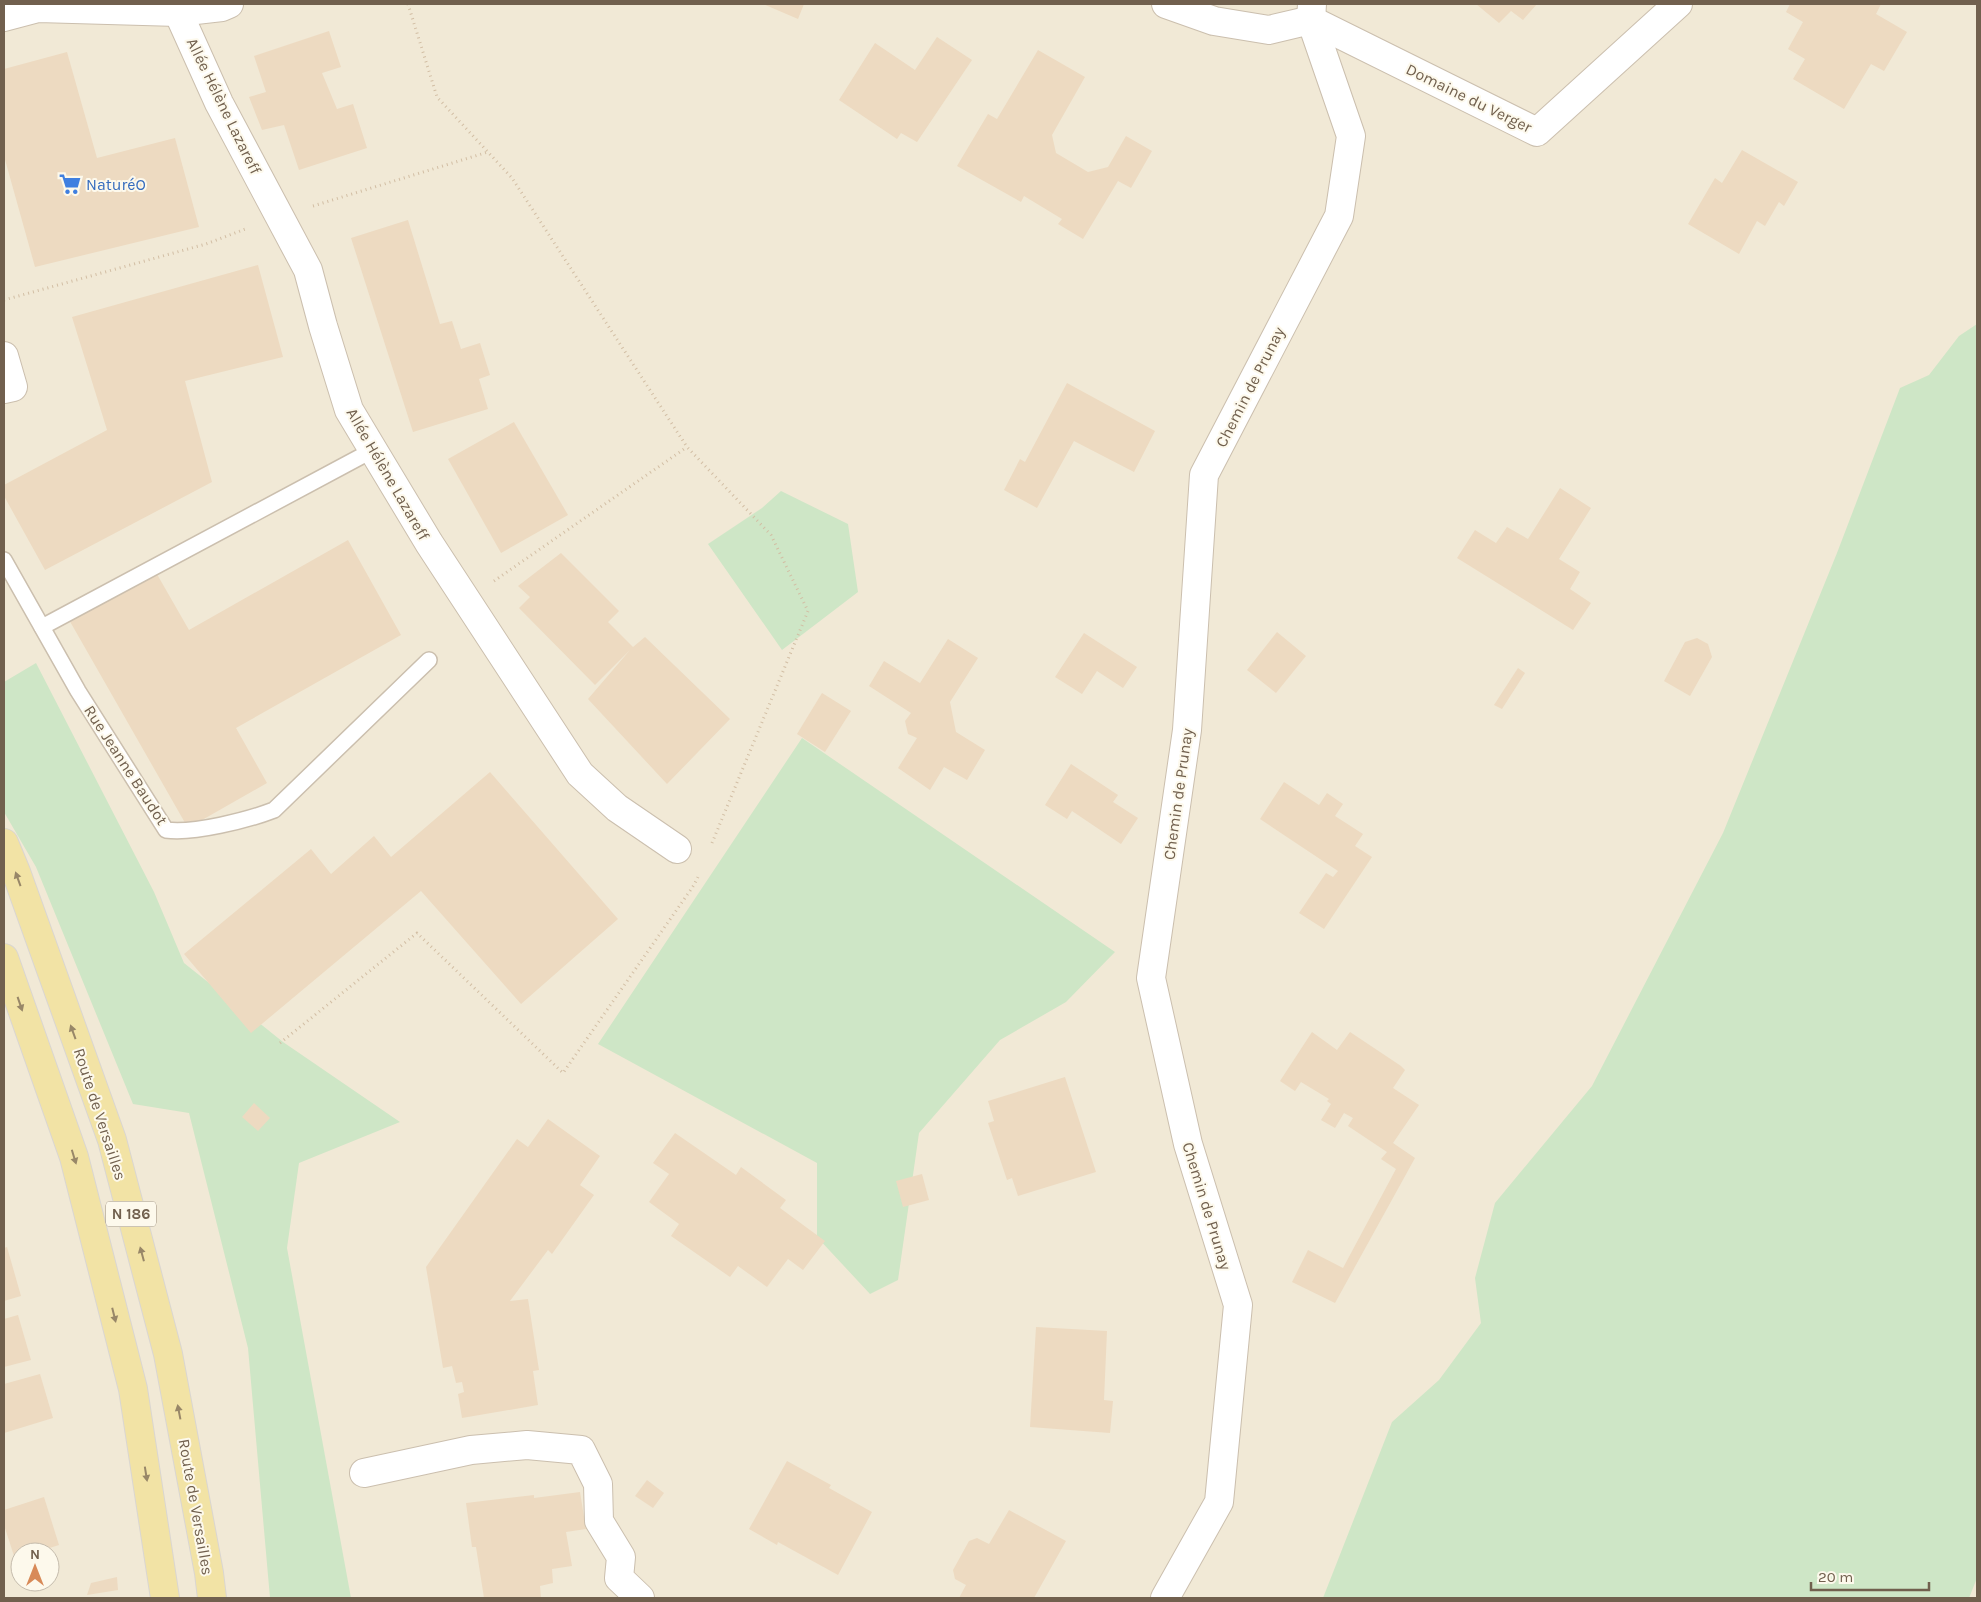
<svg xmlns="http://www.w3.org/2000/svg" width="1981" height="1602" font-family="Karla,sans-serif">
	<rect width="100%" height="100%" fill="#faf6e7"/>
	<path fill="#f1e9d6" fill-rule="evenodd" d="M4 4H1977V1598H4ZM20 1552H50V1582H20Z"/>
	<g fill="#cee6c6">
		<polygon points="1977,324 1977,1384 1976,1395 1977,1401 1977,1578 1969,1598 1323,1598 1392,1422 1439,1380 1481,1323 1475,1278 1495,1203 1592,1086 1723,833 1837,553 1900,388 1929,375 1959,336"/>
		<polygon points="781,491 848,524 858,592 782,650 708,544 762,508"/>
		<polygon points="36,663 154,892 184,963 283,1042 400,1122 299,1163 287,1248 351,1598 270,1598 248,1348 189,1113 133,1104 36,867 4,812 4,682"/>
		<polygon points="802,738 1115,952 1066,1002 1000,1040 919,1133 898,1280 870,1294 817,1237 817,1163 598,1044"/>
	</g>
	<g fill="#eddac1">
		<polygon points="763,4 804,4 798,19"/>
		<polygon points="1476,4 1537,4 1523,20 1511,11 1499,23"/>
		<polygon points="1790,4 1881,4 1876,14 1907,32 1884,71 1871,64 1844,109 1793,79 1805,59 1788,49 1803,22 1786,12"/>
		<polygon points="329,31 341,67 322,73 337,109 353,104 367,148 299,170 284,125 262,130 249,97 266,92 254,56"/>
		<polygon points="937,37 972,60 917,142 901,133 897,139 839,100 875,43 915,70"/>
		<polygon points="1038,50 1085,77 1052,135 1056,153 1088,172 1108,167 1126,136 1152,151 1131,188 1118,181 1083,239 1058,224 1062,219 1024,196 1021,202 957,166 988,114 997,119"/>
		<polygon points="67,52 97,158 175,138 199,227 35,267 4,156 4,69"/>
		<polygon points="1742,150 1798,182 1784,206 1779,202 1765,226 1757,221 1739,254 1688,224 1715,178 1722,183"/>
		<polygon points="408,220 440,324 452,321 461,349 480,343 490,375 479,379 488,409 413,432 351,238"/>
		<polygon points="258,265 283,357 185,381 212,482 45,570 4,496 4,485 107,430 72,317"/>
		<polygon points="1067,383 1155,431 1134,472 1074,441 1037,508 1004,490 1020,459 1025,462"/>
		<polygon points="514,422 568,515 501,553 448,459"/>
		<polygon points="1560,488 1591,508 1559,559 1580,572 1570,589 1591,603 1573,630 1457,558 1475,530 1496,543 1507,527 1528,539"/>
		<polygon points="348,540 401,635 236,728 267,783 188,828 68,618 154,569 189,630"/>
		<polygon points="561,553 619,611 608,622 633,647 645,637 730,719 667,784 588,699 630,650 595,685 519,608 530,597 518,586"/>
		<polygon points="1277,632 1306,656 1276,693 1247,670"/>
		<polygon points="1084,633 1137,667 1123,688 1097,671 1082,694 1055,677"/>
		<polygon points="1697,638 1708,644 1712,657 1690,696 1664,681 1685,642"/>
		<polygon points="948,639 978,658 950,702 956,732 985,750 967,780 944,767 930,790 898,768 917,738 908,734 905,721 911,713 869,686 884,661 920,683"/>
		<polygon points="1518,668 1525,673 1502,709 1494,705"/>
		<polygon points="822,693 851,711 825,752 797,734"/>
		<polygon points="1071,764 1118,795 1113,802 1138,818 1121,844 1072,811 1067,819 1045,805"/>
		<polygon points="490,772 618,919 521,1004 421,891 251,1033 184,954 311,849 331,874 374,836 391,857"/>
		<polygon points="1284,782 1319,805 1327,793 1343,804 1335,816 1363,834 1355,846 1372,857 1324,929 1299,913 1326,873 1333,877 1338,871 1260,819"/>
		<polygon points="1312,1032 1337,1050 1350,1032 1401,1066 1405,1070 1393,1088 1419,1105 1393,1143 1415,1158 1335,1303 1292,1282 1308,1250 1343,1268 1396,1169 1381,1159 1387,1152 1348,1126 1353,1118 1344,1113 1335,1128 1321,1120 1331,1104 1327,1101 1329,1099 1301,1082 1295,1091 1280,1081"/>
		<polygon points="1065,1077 1096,1172 1018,1196 1012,1178 1007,1180 988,1123 994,1121 988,1101"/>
		<polygon points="254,1103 270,1118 258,1131 242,1117"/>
		<polygon points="548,1119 600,1156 580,1185 594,1195 552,1254 548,1250 510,1301 528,1299 539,1370 533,1371 538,1405 462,1418 458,1394 464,1392 462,1382 456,1383 452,1366 443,1368 426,1267 517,1139 528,1147"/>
		<polygon points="675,1133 736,1175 741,1167 786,1200 780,1208 825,1241 803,1270 788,1259 767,1287 738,1266 730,1277 671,1236 679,1224 649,1202 669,1174 653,1163"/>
		<polygon points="922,1174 929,1200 903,1207 896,1181"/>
		<polygon points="7,1247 21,1296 4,1301 4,1248"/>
		<polygon points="18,1315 31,1360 4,1367 4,1319"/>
		<polygon points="1036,1327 1107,1331 1104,1400 1113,1401 1110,1433 1030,1427"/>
		<polygon points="40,1374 53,1418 4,1433 4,1384"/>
		<polygon points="787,1461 831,1485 829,1488 872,1512 838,1575 778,1542 777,1545 749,1529"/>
		<polygon points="647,1480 664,1493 653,1508 635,1496"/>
		<polygon points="580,1492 586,1529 566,1532 572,1566 552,1569 553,1583 540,1586 541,1598 484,1598 476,1547 472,1547 466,1503 534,1495 534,1498"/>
		<polygon points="44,1497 59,1545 37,1552 20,1552 20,1557 15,1559 4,1525 4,1510"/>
		<polygon points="1009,1510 1066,1541 1034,1598 959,1598 966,1585 955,1579 953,1570 969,1541 977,1538 989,1544"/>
		<polygon points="117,1577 118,1590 87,1595 91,1583"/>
	</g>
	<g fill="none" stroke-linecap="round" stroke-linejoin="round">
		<g stroke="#cbbfae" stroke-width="18">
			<g id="service">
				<path d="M4 560 78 691 166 830C193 834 248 820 274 810L429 660"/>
				<polyline points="42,627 373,450"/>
			</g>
		</g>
		<g stroke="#cbbfae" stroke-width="30">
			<g id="minor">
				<polyline points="1166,4 1214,21 1269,30 1311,20 1537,132 1678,4"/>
				<polyline points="178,12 219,103 308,270 323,326 349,410 373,450 429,543 580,774 617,808 677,849"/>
				<polyline points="4,17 38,8 178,12 222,7 229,4"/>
				<polyline points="4,356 13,387 4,389"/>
				<polyline points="364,1473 471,1450 527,1445 581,1450 598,1484 599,1521 621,1557 619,1578 640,1598"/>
				<polyline points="1165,1598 1219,1502 1238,1305 1188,1144 1151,978 1187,730 1204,475 1339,216 1351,136 1311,20 1312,4"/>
			</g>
		</g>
		<g stroke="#dad6d1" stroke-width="30">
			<g id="primary">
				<polyline points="4,843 16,872 112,1140 168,1354 209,1573 212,1598"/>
				<polyline points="4,958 74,1157 133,1389 165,1598"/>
			</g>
		</g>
		<g stroke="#d2bea4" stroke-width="3" stroke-dasharray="1 4" stroke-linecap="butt">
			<polyline points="408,4 437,97 512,178 687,447 771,535 808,611 712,843"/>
			<polyline points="313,206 488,152"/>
			<polyline points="4,300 206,244 248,228"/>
			<polyline points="494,581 687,447"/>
			<polyline points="280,1043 417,933 563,1073 694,885 698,877"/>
		</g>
		<use href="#service" stroke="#fff" stroke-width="15"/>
		<use href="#minor" stroke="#fff" stroke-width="28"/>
		<use href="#primary" stroke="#f2e3a5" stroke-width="28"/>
	</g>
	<defs><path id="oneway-solid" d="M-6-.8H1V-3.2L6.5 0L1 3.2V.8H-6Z" transform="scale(1.25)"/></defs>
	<g fill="#988768">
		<use href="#oneway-solid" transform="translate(18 879) rotate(-110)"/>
		<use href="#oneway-solid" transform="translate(20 1004) rotate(71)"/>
		<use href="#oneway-solid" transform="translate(73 1032) rotate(-110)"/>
		<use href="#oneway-solid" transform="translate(74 1157) rotate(73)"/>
		<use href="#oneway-solid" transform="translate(142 1254) rotate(-105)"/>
		<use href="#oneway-solid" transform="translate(114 1315) rotate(76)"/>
		<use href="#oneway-solid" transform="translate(179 1412) rotate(-101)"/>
		<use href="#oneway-solid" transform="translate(146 1474) rotate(81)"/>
	</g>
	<defs>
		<g id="supermarket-bare" transform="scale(1.725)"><path d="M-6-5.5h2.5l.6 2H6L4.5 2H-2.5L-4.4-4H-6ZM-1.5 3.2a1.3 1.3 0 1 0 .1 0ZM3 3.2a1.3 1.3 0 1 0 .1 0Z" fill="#3f7fe0" stroke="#fdf9ec" stroke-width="2.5" paint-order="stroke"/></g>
	</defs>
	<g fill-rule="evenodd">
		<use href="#supermarket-bare" x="70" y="184"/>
	</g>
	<g text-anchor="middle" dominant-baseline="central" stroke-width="4" stroke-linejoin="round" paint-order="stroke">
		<rect fill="#fdf9ec" stroke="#9b8e7d" stroke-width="1" x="106" y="1201.5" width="50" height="25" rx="4"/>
		<g font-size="15" font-weight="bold" fill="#71604e">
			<text x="131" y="1214">N 186</text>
		</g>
		<g font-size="16" fill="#71604e" stroke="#fdf9ec">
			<text transform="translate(1469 98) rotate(26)">Domaine du Verger</text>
			<text transform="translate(224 106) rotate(64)">Allée Hélène Lazareff</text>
			<text transform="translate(1250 387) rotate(-63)">Chemin de Prunay</text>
			<text transform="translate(388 474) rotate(60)">Allée Hélène Lazareff</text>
			<text transform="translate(126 765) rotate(57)">Rue Jeanne Baudot</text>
			<text transform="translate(1178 794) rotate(-82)">Chemin de Prunay</text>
			<text transform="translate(100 1114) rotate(72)">Route de Versailles</text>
			<text transform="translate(1207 1206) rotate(73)">Chemin de Prunay</text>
			<text transform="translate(196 1507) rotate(80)">Route de Versailles</text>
		</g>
		<g font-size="16" fill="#366cbe" stroke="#fdf9ec" text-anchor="start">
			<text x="86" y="184">NaturéO</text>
		</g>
	</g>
	<rect width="1981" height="1602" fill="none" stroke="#71604e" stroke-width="10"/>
	<g transform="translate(35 1567)"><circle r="24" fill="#fdf9ec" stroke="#c5bcad"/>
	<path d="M0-4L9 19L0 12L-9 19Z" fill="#d88a58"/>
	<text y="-8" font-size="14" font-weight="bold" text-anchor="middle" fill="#71604e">N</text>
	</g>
	<path d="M1811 1582v8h118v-8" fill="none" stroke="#71604e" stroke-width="2.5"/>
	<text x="1818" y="1582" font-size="15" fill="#71604e" stroke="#fdf9ec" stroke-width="4" paint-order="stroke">20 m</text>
</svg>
